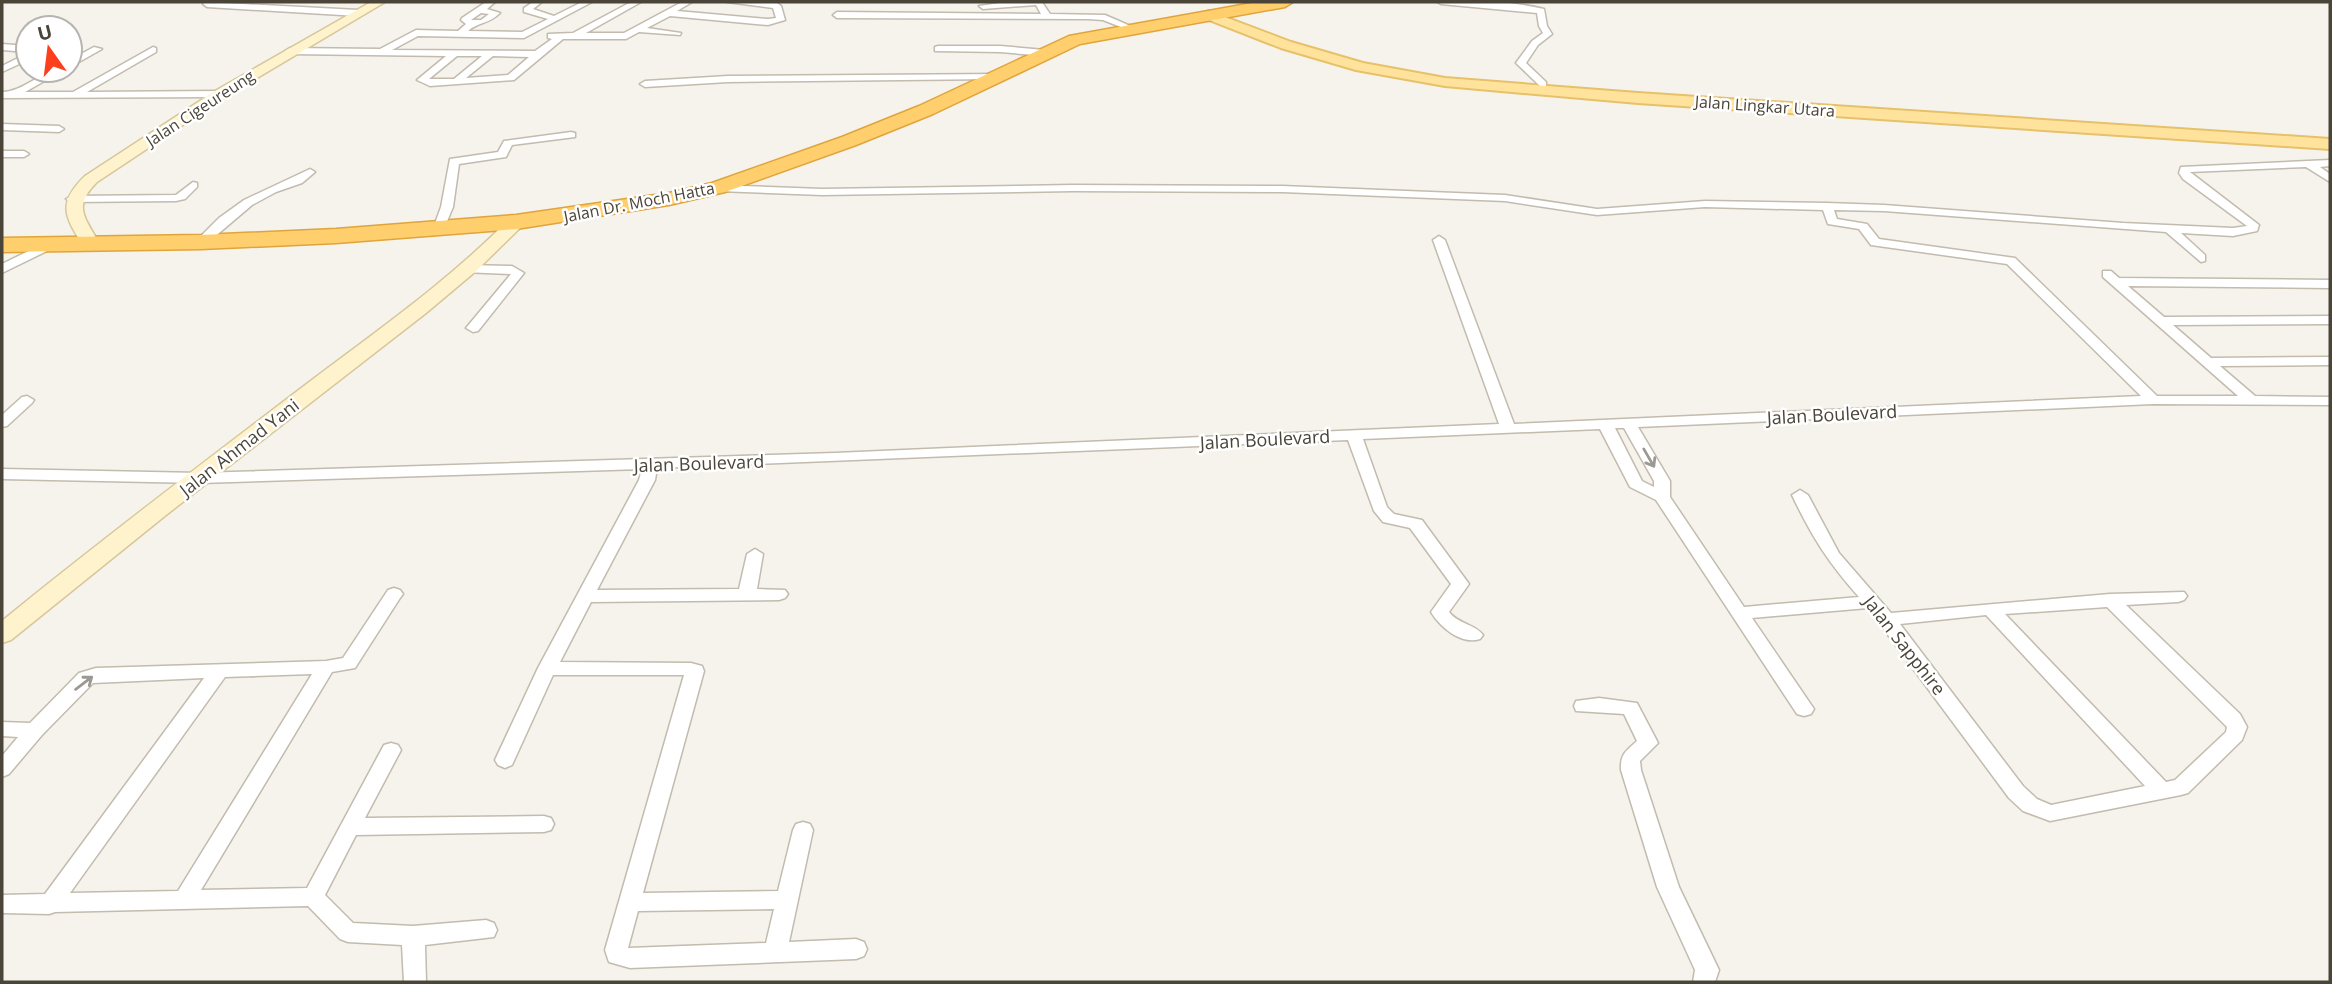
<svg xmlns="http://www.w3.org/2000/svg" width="2332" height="984" font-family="'Open Sans',sans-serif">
	<rect width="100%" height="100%" fill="#f6f3ec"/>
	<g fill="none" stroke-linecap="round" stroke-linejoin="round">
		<g stroke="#c2bbae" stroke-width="3">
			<g id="street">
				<polygon points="205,2 358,10 362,13 358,16 207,7 203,4"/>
				<path d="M486 2H495L487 9 500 13C489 24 478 22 468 31L522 32 548 19 524 12V8L533 2H542L533 9 554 16 582 2H592L524 38 418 36 392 50 535 51 552 39 548 38V34L573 33 631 2H641L586 33H624L682 2H692L677 11 768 19 776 18 773 8 727 2 777 3 781 6 785 20 768 25 670 16 647 28 681 33 680 35 639 32 626 39H563L514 80 430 86 417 80 446 56 290 54 285 51 290 48 380 49 416 30 458 31 466 24 461 20 462 18ZM481 13 489 14 481 20H471ZM457 56H482L454 79H429ZM493 56 529 57 508 75 466 78Z"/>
				<polygon points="1007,2 1042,2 1050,14 1105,15 1135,28 1131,31 1103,20 1088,19 837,18 833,15 837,12 1041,14 1036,5 983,9 979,6"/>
				<path d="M1437 2C1471 0 1510 1 1544 9L1547 26 1552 34 1538 45 1526 63 1546 82V86H1540L1516 63 1532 41 1543 33 1539 26 1537 13 1441 4Z"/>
				<polygon points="2,44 28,46 28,52 2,50"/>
				<polygon points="938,46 1000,46 1045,50 1050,53 1045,56 1000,52 935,51 935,47"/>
				<polygon points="94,47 102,49 70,67 70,60"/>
				<path d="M153 47 156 48V52L87 92 220 91 225 94 220 97 2 98V92C24 92 40 70 64 70L25 92H73Z"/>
				<polygon points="28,53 28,60 2,72 2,66"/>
				<polygon points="1000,74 1002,76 997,79 728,82 645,87 640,84 645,81 728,76"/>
				<polygon points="2,124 59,126 64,129 59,132 2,130"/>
				<polygon points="571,132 575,133 575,137 512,145 506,157 459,164 453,207 443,231 435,231 433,229 441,207 450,159 498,152 504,141"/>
				<polygon points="2,151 24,151 29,154 24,157 2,157"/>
				<path d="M2330 160V166L2320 167 2330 174V182L2306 167 2190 172 2259 225 2257 231 2233 236 2181 233 2205 255V261L2201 262 2166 232 1884 211 1834 210 1837 219 1867 224 1879 239 2015 258 2157 396H2238L2103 277V271H2111L2119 278 2330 280V288L2128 286 2164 317 2330 316V324L2173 325 2211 358 2330 357V365L2220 366 2255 396 2330 397V405L2153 404 1638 427 1670 481V497L1744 607 1859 597C1828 562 1812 537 1792 495L1800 490 1808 495 1839 553 1891 613 2110 594 2184 592 2187 596 2184 600 2178 602 2126 605 2240 714 2247 727 2242 740 2188 793 2181 795 2050 821 2023 811 2009 798 1868 608 1752 618 1814 709 1811 714 1804 716 1797 714 1656 500 1630 487 1600 429 1363 439 1387 507 1394 514 1422 520 1469 584 1449 612C1458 624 1475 624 1483 635L1480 639C1461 645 1440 627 1431 612L1451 584 1410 528 1383 522 1374 511 1348 440 657 468 655 480 597 590 739 589 747 554 755 549 763 554 757 589 785 590 788 594 785 598 779 600 591 602 560 662 691 663 702 666 704 671 643 893 778 891 793 830 796 824 803 822 810 824 813 830 789 942 856 939 864 942 867 949 864 956 856 959 630 968 609 962 605 950 684 675H553L512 765 505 768 498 765 495 760 538 668 639 480 642 469 200 483 2 479V469L200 473 835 453 1499 424 1433 240 1439 236 1445 240 1514 424 2141 396 2007 264 1871 245 1859 229 1828 224 1823 210 1705 207 1597 215 1505 201 1282 192 1073 191 822 195 718 191 712 188 718 185 822 189 1073 185 1282 186 1505 195 1597 209 1705 201 1827 203 1884 205 2123 223 2233 228 2247 226 2183 179 2179 173 2181 167ZM1615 428H1624L1654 481V487L1642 481ZM2107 607 2227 727 2226 732 2175 780 2166 782 2005 614ZM1986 615 2145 786 2051 805 2037 799 2023 786 1900 624ZM774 909 766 943 628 948 638 911Z"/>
				<polygon points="310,169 315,172 302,183 276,192 252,205 205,245 197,245 195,242 219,218 244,200"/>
				<polygon points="193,182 197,183 197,187 185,199 176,201 72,202 66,199 72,196 176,195"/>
				<polygon points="51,240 55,241 55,247 2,273 2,264"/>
				<polygon points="466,265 512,266 524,273 478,331 473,332 466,328 511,274 462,272 462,266"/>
				<polygon points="27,396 34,400 32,403 7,426 2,427 2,415 22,397"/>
				<path d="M394 588 400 590 403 594 400 598 355 668 332 672 201 890 307 888 384 745 391 743 398 745 401 750 365 818 544 816 551 818 554 824 551 830 544 832 356 835 325 895 353 923 413 926 486 920 494 923 497 930 494 937 425 945 426 982H404L402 945 348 942 340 939 308 906 55 912 49 914 2 913V895L45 894 204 678 93 683 42 735 9 774 2 777V756L18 737 2 736V722L30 723 79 673 96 668 326 661 343 658 388 590ZM312 674 178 891 70 893 225 677Z"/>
				<path d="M1599 698 1637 703 1658 743 1640 761 1641 770 1679 887 1719 970 1715 982H1693L1695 970 1657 887 1621 770C1620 754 1626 751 1637 741L1624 714 1576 711 1574 706 1576 701Z"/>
			</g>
		</g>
		<g stroke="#d6c79b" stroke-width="3">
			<g id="secondary">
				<path d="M371 2H385L225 97 97 182C72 207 85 217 99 243L90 248 84 247C64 216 57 203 85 176L215 91Z"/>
				<path d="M516 217 524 222 522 226 476 271 426 313 166 515 11 640 2 643V621C101 540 203 463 304 386 375 332 448 282 510 218Z"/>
			</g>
		</g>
		<g stroke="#e6c16a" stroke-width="4">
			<polygon id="primary" points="1209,11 1291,42 1363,63 1445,78 1638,93 2330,139 2330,149 1638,103 1445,86 1356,70 1281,48 1204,18 1202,15"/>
		</g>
		<g stroke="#e0a43c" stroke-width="3">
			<polygon id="highway" points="1258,2 1293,2 1285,7 1080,44 933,114 856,145 725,192 669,205 516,229 336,243 201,249 2,252 2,238 201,235 336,229 516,215 669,193 712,183 842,137 919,106 1069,36"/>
		</g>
		<use href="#street" fill="#fff" fill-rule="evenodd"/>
		<use href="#secondary" fill="#fff3cd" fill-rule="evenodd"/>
		<use href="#primary" fill="#ffe39c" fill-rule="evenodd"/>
		<use href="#highway" fill="#ffcf6e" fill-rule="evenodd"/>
	</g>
	<defs><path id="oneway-shaft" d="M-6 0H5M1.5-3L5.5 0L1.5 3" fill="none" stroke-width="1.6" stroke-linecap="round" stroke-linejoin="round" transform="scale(1.75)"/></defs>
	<g stroke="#9c9892">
		<use href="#oneway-shaft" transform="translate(1649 458) rotate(60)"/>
		<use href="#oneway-shaft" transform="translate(84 683) rotate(-37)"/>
	</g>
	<g text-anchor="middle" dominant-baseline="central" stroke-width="5" stroke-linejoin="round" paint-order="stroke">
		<g font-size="16" fill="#4b4439" stroke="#fff">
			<text transform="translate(1765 106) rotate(4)">Jalan Lingkar Utara</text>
			<text transform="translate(200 108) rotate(-33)">Jalan Cigeureung</text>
			<text transform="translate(639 202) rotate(-11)">Jalan Dr. Moch Hatta</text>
		</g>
		<g font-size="18" fill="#4b4439" stroke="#fff">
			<text transform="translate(1832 414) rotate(-3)">Jalan Boulevard</text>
			<text transform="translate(1265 439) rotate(-3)">Jalan Boulevard</text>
			<text transform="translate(239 447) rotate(-38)">Jalan Ahmad Yani</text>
			<text transform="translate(699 463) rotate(-2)">Jalan Boulevard</text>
			<text transform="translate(1905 645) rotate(52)">Jalan Sapphire</text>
		</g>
	</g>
	<rect width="2332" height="984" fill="none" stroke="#4b4439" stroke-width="7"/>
	<g transform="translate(49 49) rotate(346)"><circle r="33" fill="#ffffff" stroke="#b7b4b0" stroke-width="2"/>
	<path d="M0-5L12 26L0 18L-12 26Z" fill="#fc3f1d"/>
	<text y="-10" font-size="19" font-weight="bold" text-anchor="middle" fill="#4b4439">U</text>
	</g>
</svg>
